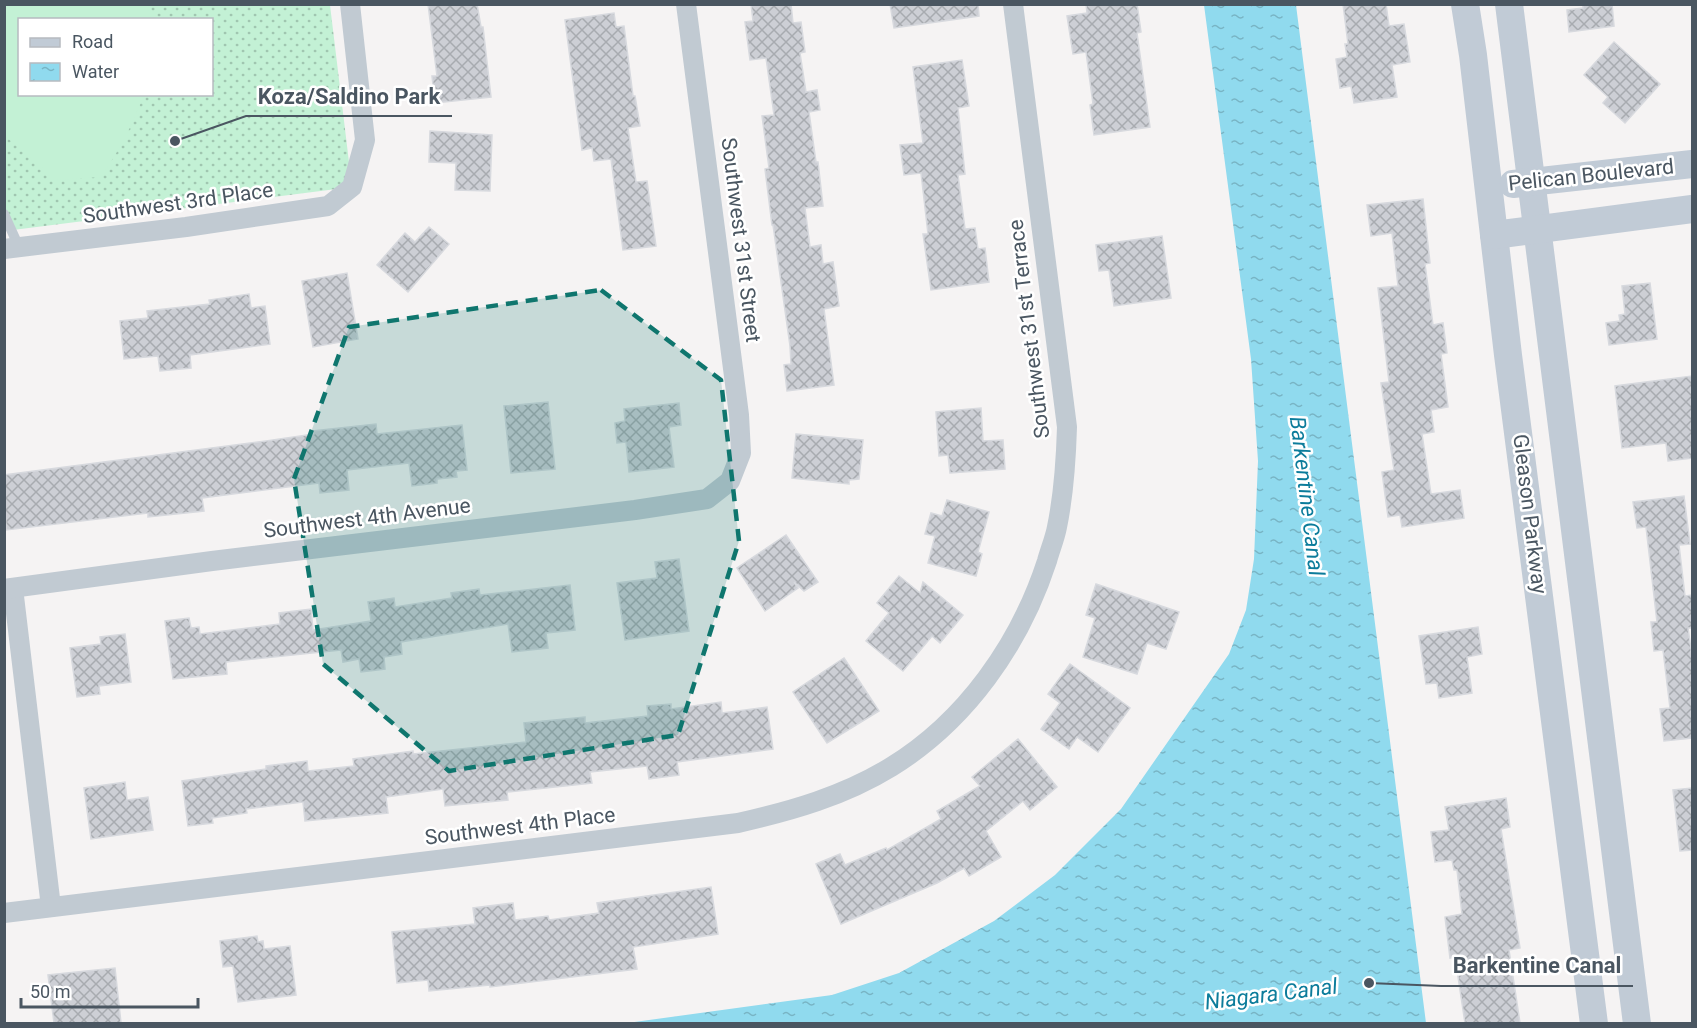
<svg xmlns="http://www.w3.org/2000/svg" width="1697" height="1028" font-family="Roboto,sans-serif">
	<defs>
		<pattern id="grass-dots" width="8" height="8" patternUnits="userSpaceOnUse" patternTransform="scale(1.5)"><rect width="8" height="8" fill="#c3f1d5"/><path d="M2 2h.1M6 6h.1" fill="none" stroke="#a0c6b0" stroke-width="1.8" stroke-linecap="round"/></pattern>
		<pattern id="water-ripples" width="26" height="14" patternUnits="userSpaceOnUse" patternTransform="scale(1.5)"><rect width="26" height="14" fill="#90daee"/><path d="M2 4q2-2 4 0t4 0M15 11q2-2 4 0t4 0" fill="none" stroke="#78b4c4"/></pattern>
		<pattern id="building-cross-hatch" width="8" height="8" patternUnits="userSpaceOnUse" patternTransform="scale(1.5)"><rect width="8" height="8" fill="#cdcfd5"/><path d="M0 0l8 8M0 8l8-8" fill="none" stroke="#a8abb0"/></pattern>
	</defs>
	<rect width="100%" height="100%" fill="#f5f3f3"/>
	<path fill="url(#grass-dots)" fill-rule="evenodd" d="M4 5H330L352 187 5 231ZM20 20H212V94H20Z"/>
	<path fill="#c3f1d5" d="M5 4 148 5 150 19 20 20V94L144 95C132 125 120 151 100 177L57 180 5 136Z"/>
	<polygon fill="url(#water-ripples)" points="1204,5 1296,5 1426,1023 627,1023 832,995 899,973 994,921 1055,875 1121,809 1229,654 1246,610 1254,559 1258,461 1251,359"/>
	<g fill="url(#building-cross-hatch)" stroke="#d7d9de" stroke-width="1.5">
		<polygon points="428,4 477,4 481,27 483,27 491,97 435,103 432,76 437,76"/>
		<polygon points="751,4 791,4 793,23 801,22 805,52 800,53 806,92 817,90 820,110 809,112 816,162 818,162 823,206 805,208 810,247 821,245 823,264 833,262 839,306 824,309 834,385 787,391 784,365 791,364 790,346 773,225 772,225 765,169 769,168 762,116 774,115 766,58 750,60 745,22 753,21"/>
		<polygon points="890,4 978,4 979,16 894,28"/>
		<polygon points="1086,4 1137,4 1141,32 1137,33 1150,127 1094,135 1090,105 1093,104 1086,52 1073,54 1067,16 1087,13"/>
		<polygon points="1343,4 1386,4 1389,26 1404,24 1410,62 1392,65 1397,97 1354,103 1351,86 1340,88 1336,59 1347,57 1345,44 1348,44"/>
		<polygon points="1583,4 1612,4 1614,26 1569,32 1567,10 1583,8"/>
		<polygon points="614,13 616,27 624,26 633,96 635,96 640,126 628,128 636,182 647,181 656,246 623,250 611,159 594,161 592,148 582,150 565,20"/>
		<polygon points="1614,42 1660,84 1625,123 1603,103 1608,97 1584,75"/>
		<polygon points="962,60 969,106 958,108 965,174 958,175 965,229 975,228 978,249 985,248 989,282 931,290 923,234 928,234 921,173 904,175 900,145 923,143 913,67"/>
		<polygon points="430,131 492,135 490,191 455,190 456,163 429,162"/>
		<polygon points="1423,199 1430,263 1425,264 1433,325 1443,323 1447,353 1441,354 1448,407 1431,410 1434,432 1422,434 1431,494 1460,490 1464,518 1402,527 1400,515 1388,517 1382,472 1394,470 1381,383 1389,382 1378,288 1398,286 1392,233 1371,236 1367,205"/>
		<polygon points="429,227 449,244 408,292 377,265 405,233 415,242"/>
		<polygon points="1162,236 1171,298 1114,306 1109,270 1099,271 1096,245"/>
		<polygon points="347,273 358,339 313,347 302,281"/>
		<polygon points="1650,283 1657,339 1609,345 1606,323 1620,321 1619,315 1625,314 1622,286"/>
		<polygon points="249,294 251,308 265,306 270,344 190,355 191,368 160,371 158,356 124,359 120,321 148,318 147,311 210,304 209,300"/>
		<polygon points="1692,376 1692,458 1668,461 1666,443 1622,448 1615,386"/>
		<polygon points="548,402 555,469 511,473 504,406"/>
		<polygon points="679,403 681,425 669,427 674,467 629,472 626,442 617,443 615,423 625,421 624,409"/>
		<polygon points="981,408 983,441 1003,440 1005,469 950,473 948,455 939,456 936,412"/>
		<polygon points="376,424 377,434 462,425 467,470 456,471 457,477 437,479 437,483 412,486 409,463 347,470 349,490 320,493 319,483 202,498 204,511 148,517 148,513 6,530 4,475 266,441 314,434 313,431"/>
		<polygon points="796,434 863,440 859,479 849,480 849,484 792,478"/>
		<polygon points="1684,496 1690,544 1679,545 1685,596 1692,595 1692,628 1688,628 1692,656 1692,738 1664,741 1660,709 1670,708 1663,650 1654,651 1651,622 1657,622 1646,527 1637,528 1633,502"/>
		<polygon points="947,500 989,512 978,552 982,554 976,576 928,563 935,536 925,534 931,513 942,516"/>
		<polygon points="786,535 818,582 804,591 794,582 798,588 765,611 737,568"/>
		<polygon points="679,559 689,631 625,640 617,583 657,578 655,562"/>
		<polygon points="899,576 920,593 923,582 963,615 940,643 932,636 903,671 866,641 889,613 877,603"/>
		<polygon points="1096,584 1179,612 1166,649 1147,643 1137,674 1083,657 1095,618 1086,615"/>
		<polygon points="570,585 575,630 546,633 548,648 512,652 508,624 401,642 402,654 384,657 385,669 361,672 359,659 343,662 341,650 226,662 227,674 173,679 165,621 189,618 191,628 199,627 200,634 280,624 279,613 311,609 313,630 371,621 368,602 394,598 395,607 452,598 451,593 479,589 480,595"/>
		<polygon points="1478,627 1482,654 1467,657 1472,693 1439,698 1437,683 1426,684 1419,636"/>
		<polygon points="125,634 131,682 99,686 100,694 77,697 70,648 101,644 100,637"/>
		<polygon points="844,658 879,711 827,743 793,692"/>
		<polygon points="1070,664 1130,708 1098,752 1077,737 1069,749 1041,729 1060,703 1048,694"/>
		<polygon points="721,702 722,713 767,707 773,749 677,762 679,775 649,779 647,766 590,772 592,783 507,792 508,800 445,806 443,789 386,797 388,813 305,821 303,802 246,809 247,813 212,818 213,823 188,826 182,781 266,769 266,766 307,761 308,771 354,766 353,759 413,751 413,754 526,742 524,723 585,717 585,723 648,716 647,706 671,704 671,709"/>
		<polygon points="1018,739 1057,787 1030,810 1023,801 986,831 1001,857 969,876 964,868 937,883 841,924 816,864 840,854 845,865 886,848 887,850 941,819 937,811 980,786 972,777"/>
		<polygon points="125,782 127,800 148,797 153,830 91,839 84,788"/>
		<polygon points="1692,788 1692,850 1680,851 1673,790"/>
		<polygon points="1506,798 1510,827 1501,829 1520,948 1509,950 1520,1023 1465,1023 1455,957 1450,958 1445,917 1462,914 1457,870 1454,870 1452,860 1435,862 1431,832 1449,830 1445,807"/>
		<polygon points="711,887 718,934 633,947 637,969 490,987 490,985 429,991 428,980 397,983 392,932 475,924 473,908 513,903 515,920 548,916 549,920 599,913 597,903"/>
		<polygon points="257,936 258,942 263,941 264,949 290,946 296,995 238,1002 233,966 223,967 220,941"/>
		<polygon points="115,968 121,1023 54,1023 48,975"/>
	</g>
	<g fill="none" stroke-linecap="round" stroke-linejoin="round">
		<polyline stroke="#c1cad2" stroke-width="10" points="4,214 19,247"/>
		<g stroke="#c1cad2" stroke-width="20">
			<polyline points="4,249 186,227 328,206 352,187 365,140 350,4"/>
			<polyline points="13,588 51,907"/>
			<polyline points="4,589 212,561 635,510 707,499 730,481 741,453 739,415 686,4"/>
			<path d="M4 913 738 823C791 811 844 796 891 767 966 721 1020 644 1047 561 1050 550 1055 538 1057 527 1064 493 1066 461 1067 427L1013 4"/>
		</g>
		<g stroke="#c1cbd6" stroke-width="28">
			<polyline points="1465,4 1473,55 1508,355 1594,1024"/>
			<polyline points="1509,4 1637,1024"/>
			<polyline points="1513,184 1692,164"/>
			<polyline points="1494,235 1692,209"/>
		</g>
	</g>
	<path fill="#0f766e" fill-opacity="0.2" stroke="#0f766e" stroke-width="4.5" stroke-dasharray="12 8" stroke-linejoin="round" d="M601 290 721 380 739 541 678 735 449 771 323 664 294 479 349 327Z"/>
	<g text-anchor="middle" dominant-baseline="central" stroke-width="5" stroke-linejoin="round" paint-order="stroke">
		<g font-size="21" fill="#4a5661" stroke="#fff">
			<text transform="translate(1591 175) rotate(-6)">Pelican Boulevard</text>
			<text transform="translate(178 203) rotate(-8)">Southwest 3rd Place</text>
			<text transform="translate(741 240) rotate(83)">Southwest 31st Street</text>
			<text transform="translate(1029 329) rotate(-97)">Southwest 31st Terrace</text>
			<text transform="translate(1530 514) rotate(83)">Gleason Parkway</text>
			<text transform="translate(367 518) rotate(-7)">Southwest 4th Avenue</text>
			<text transform="translate(520 826) rotate(-7)">Southwest 4th Place</text>
		</g>
		<g font-size="22" font-style="italic" fill="#0c7c9b" stroke="#fff">
			<text transform="translate(1307 496) rotate(83)">Barkentine Canal</text>
			<text transform="translate(1271 994) rotate(-7)">Niagara Canal</text>
		</g>
	</g>
	<path fill="none" stroke="#4a5661" stroke-width="2" d="M175 141L246 116H452M1369 983L1441 986H1633"/>
	<g fill="#4a5661" stroke="#fff" stroke-width="2">
		<circle cx="175" cy="141" r="6"/>
		<circle cx="1369" cy="983" r="6"/>
	</g>
	<g font-size="22" text-anchor="middle" font-weight="bold" fill="#4a5661" stroke="#fff" stroke-width="5" stroke-linejoin="round" paint-order="stroke">
		<text x="349" y="104">Koza/Saldino Park</text>
		<text x="1537" y="973">Barkentine Canal</text>
	</g>
	<rect width="1697" height="1028" fill="none" stroke="#4a5661" stroke-width="12"/>
	<rect x="18" y="18" width="195" height="78" fill="#ffffff" stroke="#b7bbc0" stroke-width="1.5"/>
	<rect x="30" y="38" width="30" height="9" fill="#c1cbd6" stroke="#b7bbc0" stroke-width="1.5"/>
	<text x="72" y="48" font-size="18" fill="#4a5661">Road</text>
	<rect x="30" y="63" width="30" height="18" fill="url(#water-ripples)" stroke="#b7bbc0" stroke-width="1.5"/>
	<text x="72" y="78" font-size="18" fill="#4a5661">Water</text>
	<path d="M21 998v9h177v-9" fill="none" stroke="#4a5661" stroke-width="3"/>
	<text x="30" y="998" font-size="18" fill="#4a5661" stroke="#ffffff" stroke-width="4.5" paint-order="stroke">50 m</text>
</svg>
